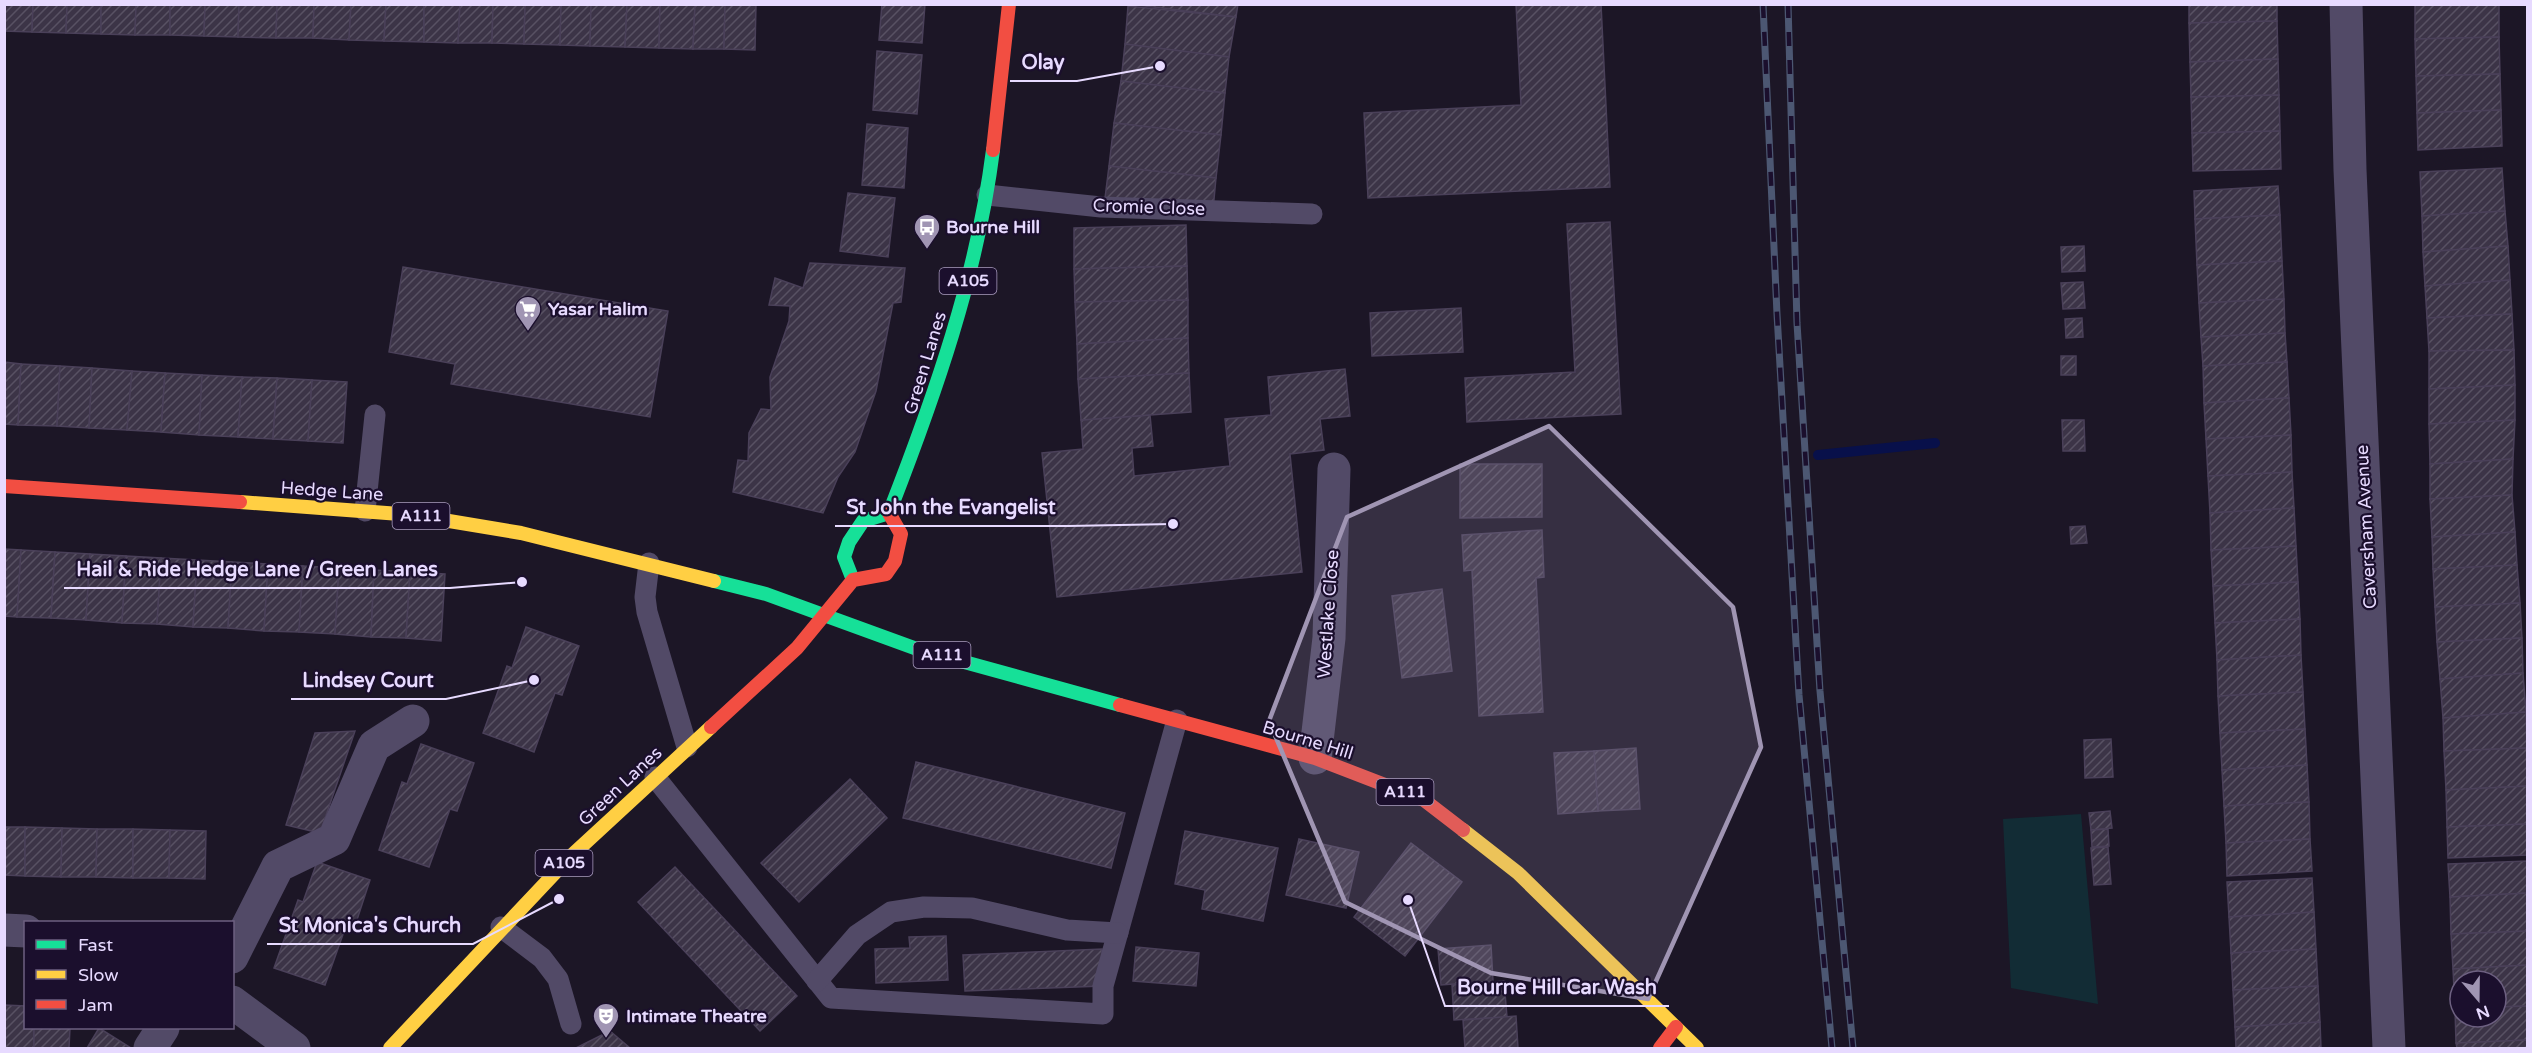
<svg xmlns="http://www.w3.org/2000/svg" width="2532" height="1053" font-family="'Varela Round',sans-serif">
	<defs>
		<pattern id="building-hatch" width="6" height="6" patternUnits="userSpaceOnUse" patternTransform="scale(1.5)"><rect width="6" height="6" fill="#3c3447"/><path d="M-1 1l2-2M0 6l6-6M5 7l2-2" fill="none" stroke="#585163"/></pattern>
	</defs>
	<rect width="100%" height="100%" fill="#1c1626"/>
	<polygon fill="#122c35" points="2081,814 2098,1004 2011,988 2003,819"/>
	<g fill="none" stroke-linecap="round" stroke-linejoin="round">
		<polyline stroke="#08104a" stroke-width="10" points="1818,455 1935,443"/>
	</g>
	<g fill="url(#building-hatch)" stroke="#4a4059" stroke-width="1.5">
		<polygon points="4,4 33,4 32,32 4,31"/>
		<polygon points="33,4 67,4 66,33 32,32"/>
		<polygon points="67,4 101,4 101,34 66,33"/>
		<polygon points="101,4 136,4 135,35 101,34"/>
		<polygon points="136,4 170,4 170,35 135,35"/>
		<polygon points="170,4 205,4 204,36 170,35"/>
		<polygon points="205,4 239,4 238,37 204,36"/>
		<polygon points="239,4 277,4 276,38 238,37"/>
		<polygon points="277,4 314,4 313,38 276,38"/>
		<polygon points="314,4 351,4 349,40 313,38"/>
		<polygon points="351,4 386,4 384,41 349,40"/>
		<polygon points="386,4 424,4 424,42 384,41"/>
		<polygon points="424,4 460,4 458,43 424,42"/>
		<polygon points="460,4 493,4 492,43 458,43"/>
		<polygon points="493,4 525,4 524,44 492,43"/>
		<polygon points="525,4 561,4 560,45 524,44"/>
		<polygon points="561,4 591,4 590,46 560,45"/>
		<polygon points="591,4 627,4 625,47 590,46"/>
		<polygon points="627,4 660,4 659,48 625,47"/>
		<polygon points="660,4 695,4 693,49 659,48"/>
		<polygon points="695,4 725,4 724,49 693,49"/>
		<polygon points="725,4 756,4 755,50 724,49"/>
		<polygon points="882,4 925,4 922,43 879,40"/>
		<polygon points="1128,4 1238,4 1236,17"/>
		<polygon points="1516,4 1601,4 1610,187 1368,198 1364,113 1521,105"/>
		<polygon points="2189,4 2277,4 2277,21 2189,23"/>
		<polygon points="2415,4 2499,4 2499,37 2415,39"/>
		<polygon points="1128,6 1236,17 1229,57 1125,44"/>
		<polygon points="2277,21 2278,59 2190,62 2189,23"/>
		<polygon points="2499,37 2500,74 2416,76 2415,39"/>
		<polygon points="1125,44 1229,57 1225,93 1121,81"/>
		<polygon points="877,51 922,55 917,114 873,110"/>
		<polygon points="2278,59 2279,95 2191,97 2190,62"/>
		<polygon points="2500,74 2501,110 2417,113 2416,76"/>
		<polygon points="1121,81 1225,93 1221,135 1114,123"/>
		<polygon points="2279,95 2280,131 2192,133 2191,97"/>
		<polygon points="2501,110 2502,146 2418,150 2417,113"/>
		<polygon points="1114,123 1221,135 1216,178 1109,166"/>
		<polygon points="867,124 908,128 904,188 862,185"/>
		<polygon points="2280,131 2281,169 2193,171 2192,133"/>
		<polygon points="1109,166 1216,178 1213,210 1105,198"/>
		<polygon points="2502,168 2505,211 2422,216 2420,172"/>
		<polygon points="2278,186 2280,215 2195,219 2194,191"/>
		<polygon points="848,193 895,198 888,257 840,251"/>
		<polygon points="2505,211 2508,246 2423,252 2422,216"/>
		<polygon points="2280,215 2282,261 2197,265 2195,219"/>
		<polygon points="1610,222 1621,414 1467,422 1465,378 1575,372 1567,224"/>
		<polygon points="1186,225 1187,266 1074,269 1074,228"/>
		<polygon points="2084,246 2085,271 2062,272 2061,247"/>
		<polygon points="2508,246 2510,280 2425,286 2423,252"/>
		<polygon points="2282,261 2284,299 2199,303 2197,265"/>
		<polygon points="810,263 905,268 901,302 893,303 876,391 855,452 838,477 823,513 733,492 738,460 748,461 749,433 761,409 771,410 770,377 789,321 790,306 769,305 775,278 803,288"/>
		<polygon points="1187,266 1188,300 1075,302 1074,269"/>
		<polygon points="403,267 668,311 650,417 451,384 455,364 389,352"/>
		<polygon points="2510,280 2512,314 2427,318 2425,286"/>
		<polygon points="2083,282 2085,308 2063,309 2061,283"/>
		<polygon points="2284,299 2285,333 2201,337 2199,303"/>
		<polygon points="1188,300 1188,338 1077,344 1075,302"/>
		<polygon points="1461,308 1463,352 1372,356 1370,313"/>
		<polygon points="2512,314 2514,350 2429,351 2427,318"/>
		<polygon points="2082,318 2083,337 2066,338 2065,319"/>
		<polygon points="2285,333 2287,362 2203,366 2201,337"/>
		<polygon points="1188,338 1189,373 1078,379 1077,344"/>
		<polygon points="2514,350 2515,385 2429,389 2429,351"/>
		<rect x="2061" y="356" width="15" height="19"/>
		<polygon points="4,362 21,364 18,425 4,424"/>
		<polygon points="2287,362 2289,398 2204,403 2203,366"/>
		<polygon points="21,364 60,366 57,426 18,425"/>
		<polygon points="60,366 92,368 89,428 57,426"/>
		<polygon points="92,368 132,371 127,430 89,428"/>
		<polygon points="1345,369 1350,416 1320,419 1324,450 1290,454 1302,572 1057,597 1042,453 1083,449 1081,420 1150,415 1153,446 1132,448 1134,476 1230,466 1225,419 1271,415 1268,377"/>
		<polygon points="132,371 165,373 161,432 127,430"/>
		<polygon points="165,373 202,375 199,435 161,432"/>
		<polygon points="1189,373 1191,412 1081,420 1078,379"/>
		<polygon points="202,375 242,377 238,437 199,435"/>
		<polygon points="242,377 277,378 273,439 238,437"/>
		<polygon points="277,378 312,380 308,441 273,439"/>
		<polygon points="312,380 347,382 343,443 308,441"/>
		<polygon points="2515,385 2515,420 2429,424 2429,389"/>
		<polygon points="2289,398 2291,435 2206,439 2204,403"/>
		<polygon points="2062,420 2084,420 2085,451 2063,451"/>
		<polygon points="2515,420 2513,459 2430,464 2429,424"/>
		<polygon points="2291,435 2292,472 2208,476 2206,439"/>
		<polygon points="2513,459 2512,495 2430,499 2430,464"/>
		<polygon points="1460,464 1542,464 1542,517 1460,518"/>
		<polygon points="2292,472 2294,508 2210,513 2208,476"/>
		<polygon points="2512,495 2515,532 2432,537 2430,499"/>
		<polygon points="2294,508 2296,546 2211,550 2210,513"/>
		<polygon points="2085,526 2087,543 2071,544 2070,527"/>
		<polygon points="1542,530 1544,577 1536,578 1543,712 1479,716 1472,570 1464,571 1462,535"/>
		<polygon points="2515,532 2517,565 2433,569 2432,537"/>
		<polygon points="2296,546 2298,582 2213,586 2211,550"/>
		<polygon points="4,549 21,550 17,617 4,616"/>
		<polygon points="21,550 55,552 51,618 17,617"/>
		<polygon points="55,552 90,554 86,620 51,618"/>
		<polygon points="90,554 126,556 122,623 86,620"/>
		<polygon points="126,556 161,558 157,624 122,623"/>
		<polygon points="161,558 197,560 193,627 157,624"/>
		<polygon points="197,560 232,562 228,628 193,627"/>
		<polygon points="232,562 268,564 264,631 228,628"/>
		<polygon points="268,564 303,566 299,632 264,631"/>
		<polygon points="2517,565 2520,603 2435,607 2433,569"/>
		<polygon points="303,566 339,568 335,634 299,632"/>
		<polygon points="339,568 374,570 371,637 335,634"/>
		<polygon points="374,570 410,572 406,638 371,637"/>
		<polygon points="410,572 445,574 441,641 406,638"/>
		<polygon points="2298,582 2300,619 2215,623 2213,586"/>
		<polygon points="1442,589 1452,671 1402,678 1392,596"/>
		<polygon points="2520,603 2522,638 2437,642 2435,607"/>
		<polygon points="2300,619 2301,655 2217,660 2215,623"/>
		<polygon points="526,627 579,646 562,695 555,693 534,752 483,733 507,666 512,668"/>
		<polygon points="2522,638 2523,673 2440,679 2437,642"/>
		<polygon points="2301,655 2303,692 2218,696 2217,660"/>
		<polygon points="2523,673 2526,712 2443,718 2440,679"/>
		<polygon points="2303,692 2305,729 2220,733 2218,696"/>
		<polygon points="2526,712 2527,748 2444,751 2443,718"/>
		<polygon points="2305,729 2307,765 2222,770 2220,733"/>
		<polygon points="355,731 320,833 286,825 315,733"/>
		<polygon points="2111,739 2113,777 2085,778 2084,740"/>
		<polygon points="421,744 474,763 457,811 450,809 429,867 379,850 402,782 407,784"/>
		<polygon points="1636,748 1640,809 1598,811 1594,751"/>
		<polygon points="2527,748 2528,786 2446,790 2444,751"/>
		<polygon points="1594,751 1598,811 1558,814 1554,753"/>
		<polygon points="916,762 1125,813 1111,868 903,818"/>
		<polygon points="2307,765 2309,802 2224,806 2222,770"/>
		<polygon points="850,779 887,818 799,902 761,863"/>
		<polygon points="2528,786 2528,824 2447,827 2446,790"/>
		<polygon points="2309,802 2310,839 2226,843 2224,806"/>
		<polygon points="2110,811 2112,828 2091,830 2089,813"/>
		<polygon points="2528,824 2528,855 2448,858 2447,827"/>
		<polygon points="4,827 25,827 25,876 4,875"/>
		<polygon points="25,827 62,828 61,877 25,876"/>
		<polygon points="62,828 97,829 96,877 61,877"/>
		<polygon points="97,829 133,829 133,878 96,877"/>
		<polygon points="133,829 170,830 169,878 133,878"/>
		<polygon points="2108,829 2109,846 2092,847 2091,830"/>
		<polygon points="170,830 206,831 205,879 169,878"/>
		<polygon points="1185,831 1278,848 1263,921 1202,909 1205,890 1175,884"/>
		<polygon points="1299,839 1359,852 1346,908 1286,895"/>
		<polygon points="2310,839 2312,871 2227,876 2226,843"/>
		<polygon points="1411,843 1462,882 1405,956 1354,917"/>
		<polygon points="2108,847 2111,884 2094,885 2091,848"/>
		<polygon points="2528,861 2528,893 2450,897 2448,864"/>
		<polygon points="317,862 370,880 354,929 346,926 325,985 274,968 298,900 303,902"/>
		<polygon points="675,867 797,996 760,1031 638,902"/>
		<polygon points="2312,878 2314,912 2229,917 2227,882"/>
		<polygon points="2528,893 2528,931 2451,934 2450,897"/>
		<polygon points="2314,912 2316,949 2231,953 2229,917"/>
		<polygon points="2528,931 2528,965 2453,969 2451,934"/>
		<polygon points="946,936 948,980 876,983 875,949 910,948 909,937"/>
		<polygon points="1491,945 1493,981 1441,985 1438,949"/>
		<polygon points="1136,947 1199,953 1196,986 1133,981"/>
		<polygon points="1102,949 1103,986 965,991 963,955"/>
		<polygon points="2316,949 2318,986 2233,990 2231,953"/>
		<polygon points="2528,965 2528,1006 2496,1007 2496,981 2460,981 2460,1009 2455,1009 2453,969"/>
		<polygon points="1504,981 1507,1017 1454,1020 1452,985"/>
		<polygon points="2318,986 2320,1022 2235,1027 2233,990"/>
		<polygon points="4,1005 26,1006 26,1028 34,1028 34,1048 4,1048"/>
		<polygon points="2528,1006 2528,1040 2456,1043 2455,1009 2460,1009 2460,1017 2496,1017 2496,1007"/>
		<polygon points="1516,1016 1518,1048 1465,1048 1463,1020"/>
		<polygon points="2320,1022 2321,1048 2236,1048 2235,1027"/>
		<polygon points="34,1028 70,1028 69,1048 34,1048"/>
		<polygon points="99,1028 131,1048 87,1048"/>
		<polygon points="610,1031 630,1048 576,1048"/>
		<polygon points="2528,1040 2528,1048 2457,1048 2456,1043"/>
	</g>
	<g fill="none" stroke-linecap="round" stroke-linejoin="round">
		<g stroke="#524a67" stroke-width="21">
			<polyline points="987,195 1101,207 1312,214"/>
			<polyline points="365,511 375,415"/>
			<polyline points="649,563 645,597 647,612 687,747"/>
			<polyline points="655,777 831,998 1103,1014 1103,986 1177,720"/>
			<polyline points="501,927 542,958 558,979 571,1024"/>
			<polyline points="817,981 857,935 891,912 924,907 972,908 1067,930 1118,933"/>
		</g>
		<g stroke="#524a67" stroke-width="33">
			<polyline points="2346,4 2350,170 2389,1048"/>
			<polyline points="1315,758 1329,638 1334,469"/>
			<polyline points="4,930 26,931"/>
			<polyline points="232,957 278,866 334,839 374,746 413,721"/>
			<polyline points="232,1002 294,1048"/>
			<polyline points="150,1048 163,1028"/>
		</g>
		<g stroke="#16e098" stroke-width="14">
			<path d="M889 513C935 395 977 276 993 150"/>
			<polyline points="853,580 844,557 849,542 863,521 889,513"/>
			<polyline points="714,581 766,594 917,649 1120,705"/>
		</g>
		<g stroke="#ffcf43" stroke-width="14">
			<polyline points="240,502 413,515 521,533 714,581"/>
			<polyline points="1463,830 1518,873 1697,1048"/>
			<polyline points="390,1048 570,857 711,727"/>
		</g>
		<g stroke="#f24e42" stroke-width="14">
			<polyline points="993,150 1009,4"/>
			<polyline points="4,486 240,502"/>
			<polyline points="1120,705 1315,758 1424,800 1463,830"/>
			<polyline points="711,727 797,648 853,580 886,574 895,561 901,534 889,513"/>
			<polyline points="1660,1048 1676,1027"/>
		</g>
		<g stroke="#4c5772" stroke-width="7">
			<g id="rail">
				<polyline points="1763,4 1777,314 1799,695 1832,1048"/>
				<polyline points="1788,4 1797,323 1820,691 1853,1048"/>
			</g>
		</g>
		<use href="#rail" stroke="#1b0f2d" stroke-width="4.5" stroke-dasharray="14" stroke-linecap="butt"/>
	</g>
	<path fill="#a095b3" fill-opacity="0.2" stroke="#a095b3" stroke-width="4.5" stroke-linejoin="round" d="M1549 426 1733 607 1761 747 1648 999 1491 973 1345 902 1269 721 1347 517Z"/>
	<defs>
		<g id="bus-pin" transform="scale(1.35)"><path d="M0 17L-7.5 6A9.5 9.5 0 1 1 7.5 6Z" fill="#a095b3" stroke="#1b0f2d"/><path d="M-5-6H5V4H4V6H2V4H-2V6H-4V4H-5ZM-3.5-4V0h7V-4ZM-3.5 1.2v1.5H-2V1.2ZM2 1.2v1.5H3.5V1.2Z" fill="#fff"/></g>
		<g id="supermarket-pin" transform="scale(1.35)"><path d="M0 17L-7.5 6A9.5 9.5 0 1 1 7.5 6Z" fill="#a095b3" stroke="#1b0f2d"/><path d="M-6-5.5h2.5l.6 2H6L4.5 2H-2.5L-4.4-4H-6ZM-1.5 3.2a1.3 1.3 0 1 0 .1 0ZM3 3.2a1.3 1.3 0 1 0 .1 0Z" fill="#fff"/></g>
		<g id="theatre-pin" transform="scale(1.35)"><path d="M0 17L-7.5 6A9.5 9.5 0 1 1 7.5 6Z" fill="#a095b3" stroke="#1b0f2d"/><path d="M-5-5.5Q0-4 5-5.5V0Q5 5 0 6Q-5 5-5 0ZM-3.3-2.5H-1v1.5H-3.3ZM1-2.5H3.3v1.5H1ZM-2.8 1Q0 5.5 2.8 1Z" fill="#fff"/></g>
	</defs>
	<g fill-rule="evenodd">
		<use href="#bus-pin" x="927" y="227"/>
		<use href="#supermarket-pin" x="528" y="309"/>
		<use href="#theatre-pin" x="606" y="1016"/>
	</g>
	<g text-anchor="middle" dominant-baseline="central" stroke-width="4.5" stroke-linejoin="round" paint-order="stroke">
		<g fill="#1b0f2d" stroke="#aa9dc0" stroke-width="1.5">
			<rect x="939.5" y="268" width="57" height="26" rx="4.5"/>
			<rect x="392.5" y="503" width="57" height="26" rx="4.5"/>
			<rect x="913.5" y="642" width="57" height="26" rx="4.5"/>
			<rect x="1376.5" y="779" width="57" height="26" rx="4.5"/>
			<rect x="535.5" y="850" width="57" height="26" rx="4.5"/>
		</g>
		<g font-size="16" font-weight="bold" fill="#e7daff">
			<text x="968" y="281">A105</text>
			<text x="421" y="516">A111</text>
			<text x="942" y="655">A111</text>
			<text x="1405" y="792">A111</text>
			<text x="564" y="863">A105</text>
		</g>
		<g font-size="18" fill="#e7daff" stroke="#1b0f2d">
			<text transform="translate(1149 207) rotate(2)">Cromie Close</text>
			<text transform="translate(925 363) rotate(-73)">Green Lanes</text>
			<text transform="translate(332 491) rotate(4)">Hedge Lane</text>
			<text transform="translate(2366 527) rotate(-93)">Caversham Avenue</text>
			<text transform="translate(1328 614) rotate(-86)">Westlake Close</text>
			<text transform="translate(1308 740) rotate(17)">Bourne Hill</text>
			<text transform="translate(620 786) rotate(-43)">Green Lanes</text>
		</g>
		<g font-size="18" font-weight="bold" fill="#e7daff" stroke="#1b0f2d" text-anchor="start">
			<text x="946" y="227">Bourne Hill</text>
			<text x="548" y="309">Yasar Halim</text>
			<text x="626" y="1016">Intimate Theatre</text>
		</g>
	</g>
	<path fill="none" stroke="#e7daff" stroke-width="2" d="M1160 66L1077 81H1010M1173 524L1068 526H835M522 582L450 588H64M534 680L446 699H291M559 899L473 944H267M1408 900L1445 1006H1669"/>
	<g fill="#e7daff" stroke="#1b0f2d" stroke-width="2">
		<circle cx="1160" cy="66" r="6"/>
		<circle cx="1173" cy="524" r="6"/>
		<circle cx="522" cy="582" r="6"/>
		<circle cx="534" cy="680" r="6"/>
		<circle cx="559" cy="899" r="6"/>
		<circle cx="1408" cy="900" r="6"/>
	</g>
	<g font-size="20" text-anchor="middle" font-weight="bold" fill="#e7daff" stroke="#1b0f2d" stroke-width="4.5" stroke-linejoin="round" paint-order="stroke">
		<text x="1043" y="69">Olay</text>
		<text x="951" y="514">St John the Evangelist</text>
		<text x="257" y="576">Hail &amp; Ride Hedge Lane / Green Lanes</text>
		<text x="368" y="687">Lindsey Court</text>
		<text x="370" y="932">St Monica's Church</text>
		<text x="1557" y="994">Bourne Hill Car Wash</text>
	</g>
	<rect width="2532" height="1053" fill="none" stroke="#e7daff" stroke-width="12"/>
	<rect x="24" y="921" width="210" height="108" fill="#1b0f2d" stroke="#6d6081" stroke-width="1.5"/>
	<rect x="36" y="940" width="30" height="9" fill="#16e098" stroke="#6d6081" stroke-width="1.5"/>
	<text x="78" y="951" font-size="18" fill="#e7daff">Fast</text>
	<rect x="36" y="970" width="30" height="9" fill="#ffcf43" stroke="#6d6081" stroke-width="1.5"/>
	<text x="78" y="981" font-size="18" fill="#e7daff">Slow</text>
	<rect x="36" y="1000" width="30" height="9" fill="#f24e42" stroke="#6d6081" stroke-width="1.5"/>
	<text x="78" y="1011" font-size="18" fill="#e7daff">Jam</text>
	<g transform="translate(2478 999) rotate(160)"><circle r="28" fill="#1b0f2d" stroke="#6d6081" stroke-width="1.5"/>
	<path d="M0-4.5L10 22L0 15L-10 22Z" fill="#a095b3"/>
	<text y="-9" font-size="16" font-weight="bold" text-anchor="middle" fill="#e7daff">N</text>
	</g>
</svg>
